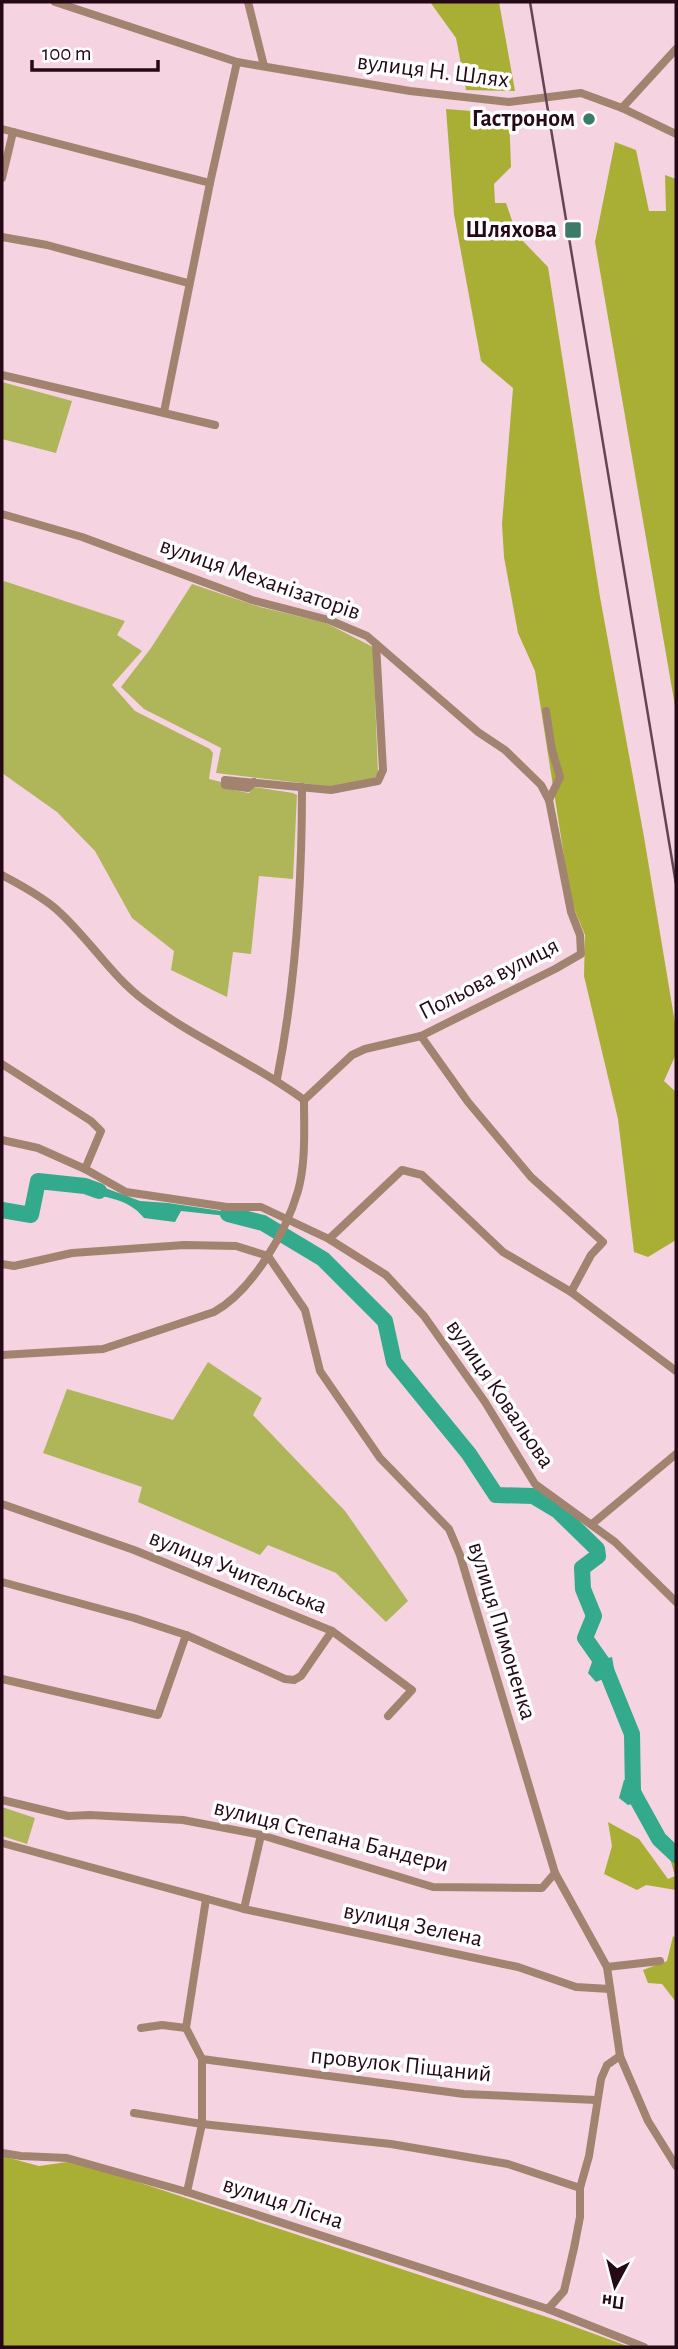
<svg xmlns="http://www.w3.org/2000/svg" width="678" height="2349" font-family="'Alegreya Sans',sans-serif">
	<rect width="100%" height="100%" fill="#f5d3e1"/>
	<g fill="#afb559">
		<polygon points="2,382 72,401 56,453 2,439"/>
		<polygon points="4,581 125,621 117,635 142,651 112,685 135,711 210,749 213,753 209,779 221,782 223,788 249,793 254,787 293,793 297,795 293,879 259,876 251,954 233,952 227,997 171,970 174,951 132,918 95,851 57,812 2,773 2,585"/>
		<polygon points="192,584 260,607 326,623 373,647 378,773 374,779 335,787 216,773 221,748 144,709 121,687 151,648"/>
		<polygon points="208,1362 262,1398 253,1415 345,1511 408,1601 386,1622 336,1573 268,1545 260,1555 138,1502 142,1487 43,1453 67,1389 173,1420"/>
		<polygon points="2,1807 35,1818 27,1844 2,1836"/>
	</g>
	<g fill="#a9af34">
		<polygon points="430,2 499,2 515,91 466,90 456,38"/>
		<polygon points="446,109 509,114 511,167 494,184 495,203 506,203 517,235 548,267 600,597 644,837 676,1029 676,1054 664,1081 676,1092 676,1240 648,1257 634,1252 618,1119 584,976 585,935 571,901 535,671 518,633 504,557 502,524 513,388 481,361 454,214"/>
		<polygon points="615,142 636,150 649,211 666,211 665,175 676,179 676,712 595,242"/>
		<polygon points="608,1822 639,1839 668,1879 675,1876 668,1851 676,1854 676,1890 646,1885 637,1890 604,1874 612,1846"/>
		<polygon points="673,1936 676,1938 676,2002 662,1984 648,1983 643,1970 667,1961"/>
		<polygon points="2,2156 39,2166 74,2161 559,2321 630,2347 2,2347"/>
	</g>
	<g fill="#33aa8c">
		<path d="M81 1179 140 1201 168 1203 255 1216 245 1218 181 1211 175 1222 144 1218C127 1196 100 1198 77 1190Z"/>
		<polygon points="612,1657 615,1674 596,1682 588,1673 592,1662"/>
		<polygon points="624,1780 639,1782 644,1801 628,1805 619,1798"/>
	</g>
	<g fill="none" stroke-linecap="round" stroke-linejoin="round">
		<g stroke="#33aa8c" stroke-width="16">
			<polyline points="2,1210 31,1215 38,1181 85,1186 99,1191"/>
			<polyline points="228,1214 263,1223 323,1259 385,1321 394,1362 469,1454 496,1495 533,1496 558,1511 597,1549 598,1556 582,1568 583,1589 594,1616 585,1638 604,1665 632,1734 633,1792 659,1839 676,1855"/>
		</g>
		<g stroke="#a28370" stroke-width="8">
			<polyline points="55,2 237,62 410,91 509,102 581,93 622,108 676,134"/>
			<polyline points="248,2 264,66"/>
			<polyline points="622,108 676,49"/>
			<polyline points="2,129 210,183 164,412"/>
			<polyline points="2,178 13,132"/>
			<polyline points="210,183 237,62"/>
			<polyline points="2,237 47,245 188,283"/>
			<polyline points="2,375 215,425"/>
			<polyline points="2,514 82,537 252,600 329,620 367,636 478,732 505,750 541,785 549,800 571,912 580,935 581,954 555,969 421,1036 365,1049 352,1055 304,1100"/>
			<polyline points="546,711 552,750 560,777 549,800"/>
			<polyline points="225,780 331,790 378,781 383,770 376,644"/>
			<polyline points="225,783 225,785 248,788 254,782"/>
			<path d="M2 875C20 885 40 895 56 909 88 937 111 976 145 1001 195 1039 253 1062 304 1100"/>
			<polyline points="421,1036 468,1102 531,1177 603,1242 591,1255 571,1292"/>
			<polyline points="2,1064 91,1121 101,1131 85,1169 126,1192 227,1207 261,1207 329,1239 386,1275 424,1316 485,1402 535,1484 615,1542 676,1602"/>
			<path d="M277 1079C296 984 302 885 302 787"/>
			<polyline points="2,1140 38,1148 85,1169"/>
			<polyline points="329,1239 402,1170 422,1175 503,1252 571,1292 676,1371"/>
			<polyline points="268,1256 305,1310 320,1371 380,1458 449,1529 460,1555 555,1873 607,1967 620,2056 648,2121 676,2166"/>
			<polyline points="2,1264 14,1266 72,1253 184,1245 236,1246 268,1256"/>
			<path d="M2 1355 103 1349 214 1312C252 1291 286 1232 298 1191 306 1162 304 1129 304 1100"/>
			<polyline points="2,1504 134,1550 332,1631 412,1690 388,1716"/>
			<polyline points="592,1524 676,1454"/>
			<polyline points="2,1582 134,1618 186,1635 285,1679 294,1680 301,1676 332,1631"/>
			<polyline points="2,1679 158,1715 186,1635"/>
			<polyline points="2,1800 68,1816 90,1815 183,1820 261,1835 433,1887 542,1888 555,1873"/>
			<polyline points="2,1843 244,1909 518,1967 576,1987 610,1989"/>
			<polyline points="244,1909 261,1835"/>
			<polyline points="607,1967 660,1961"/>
			<polyline points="141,2028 162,2025 186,2028"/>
			<polyline points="186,2028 202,2059 202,2124 187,2192"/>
			<polyline points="186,2028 206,1899"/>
			<polyline points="202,2059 464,2094 596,2100"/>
			<polyline points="134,2113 202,2124 391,2144 508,2164 580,2188"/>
			<polyline points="2,2153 21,2156 67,2158 187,2192 548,2309 644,2347"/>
			<polyline points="548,2309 564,2291 574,2248 580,2217 580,2188 589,2156 601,2079 607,2065 620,2056"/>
		</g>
		<polyline stroke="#634553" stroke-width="2.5" points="530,2 676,884"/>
	</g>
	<g fill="#3c7b69" stroke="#fff" stroke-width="2.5">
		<circle cx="589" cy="119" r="7"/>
		<rect x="564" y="221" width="18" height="18" rx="3.5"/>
	</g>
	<g text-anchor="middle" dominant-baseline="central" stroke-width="7" stroke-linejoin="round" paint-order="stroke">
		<g font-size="24" fill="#250917" stroke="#fff">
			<text transform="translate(433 71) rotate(7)">вулиця Н. Шлях</text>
			<text transform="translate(260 579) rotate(19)">вулиця Механізаторів</text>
			<text transform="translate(489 979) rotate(-27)">Польова вулиця</text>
			<text transform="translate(500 1394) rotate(56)">вулиця Ковальова</text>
			<text transform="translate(238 1572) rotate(22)">вулиця Учительська</text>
			<text transform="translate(502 1631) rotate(73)">вулиця Пимоненка</text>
			<text transform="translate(331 1836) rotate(14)">вулиця Степана Бандери</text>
			<text transform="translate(413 1925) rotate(12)">вулиця Зелена</text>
			<text transform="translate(401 2065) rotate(6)">провулок Піщаний</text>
			<text transform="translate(283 2203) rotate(18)">вулиця Лісна</text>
		</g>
		<g font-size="24" font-weight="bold" fill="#250917" stroke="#fff" text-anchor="end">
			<text x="575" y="119">Гастроном</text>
			<text x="557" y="230">Шляхова</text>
		</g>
	</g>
	<rect width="678" height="2349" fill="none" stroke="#250917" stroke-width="7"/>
	<g transform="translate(615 2286) rotate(187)" stroke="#ffffff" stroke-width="5" paint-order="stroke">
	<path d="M0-5L12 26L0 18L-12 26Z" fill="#250917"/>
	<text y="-10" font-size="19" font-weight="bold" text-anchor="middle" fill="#250917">Пн</text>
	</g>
	<path d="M32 60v10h126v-10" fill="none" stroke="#250917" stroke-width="3.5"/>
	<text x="42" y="60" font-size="21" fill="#250917" stroke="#ffffff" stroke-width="5" paint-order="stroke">100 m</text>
</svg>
